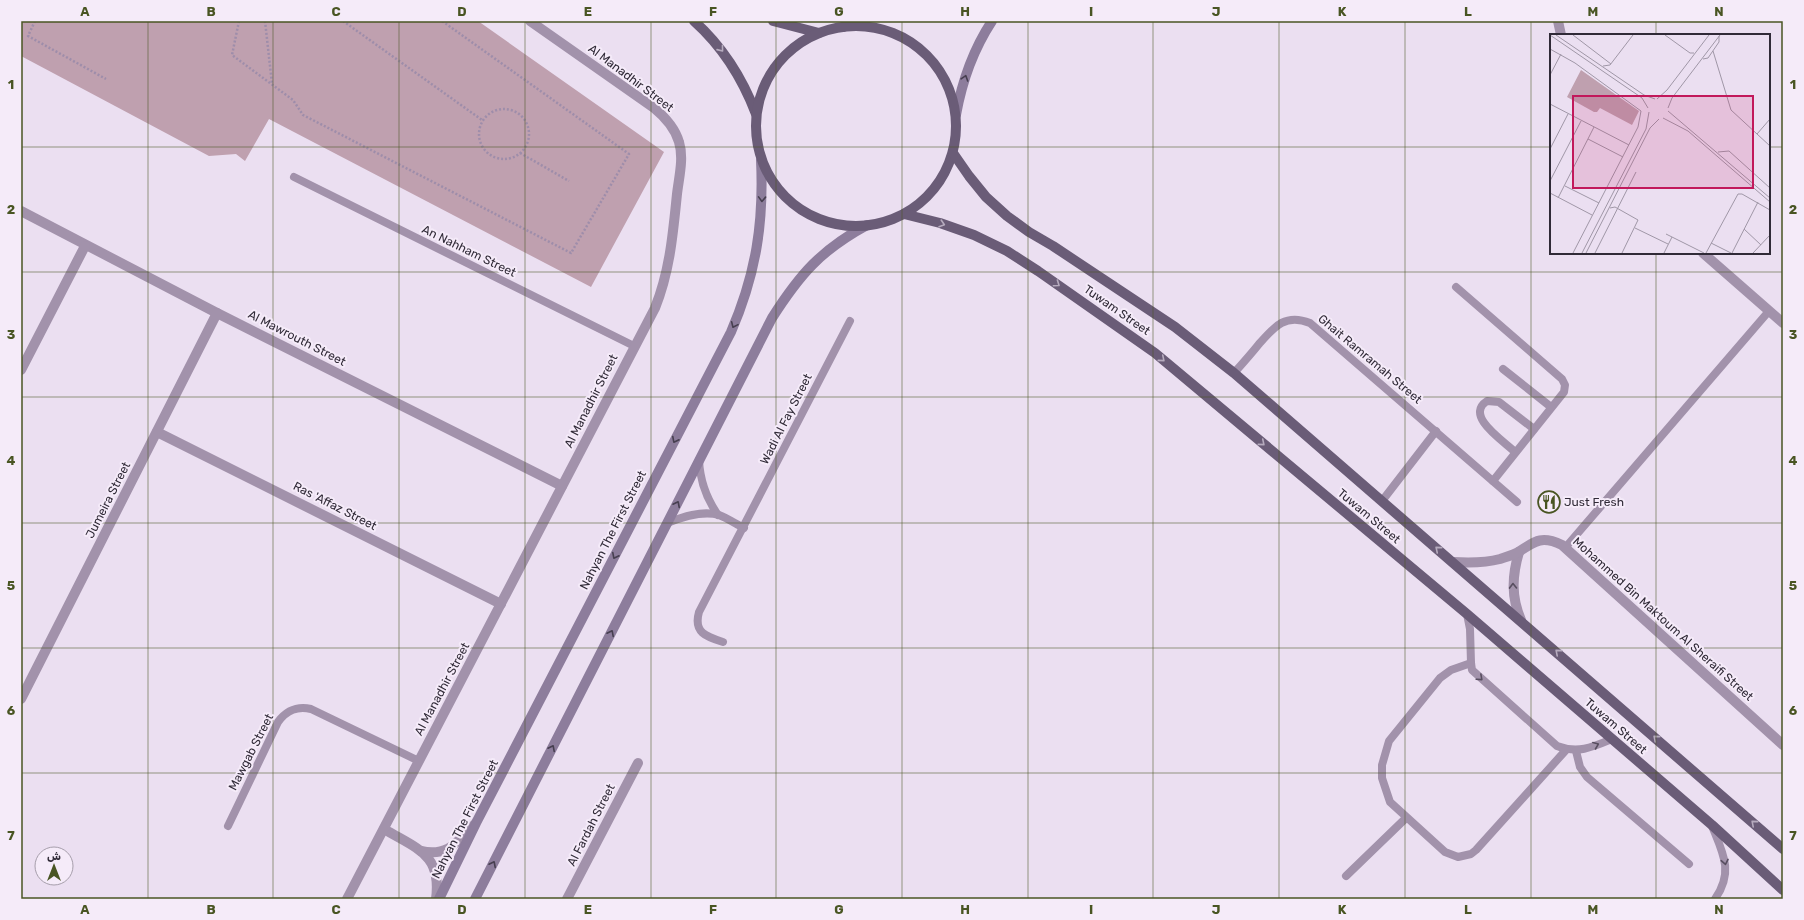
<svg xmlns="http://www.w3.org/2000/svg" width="1804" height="920" font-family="Rubik,Cairo,sans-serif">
	<rect width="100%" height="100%" fill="#ebdff1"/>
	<polygon fill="#bfa0af" points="21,21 478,21 664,152 591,287 269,119 245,161 236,154 209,156 21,56"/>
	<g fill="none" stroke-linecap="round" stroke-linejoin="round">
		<g stroke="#9e8daa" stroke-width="2.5" stroke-dasharray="2 2" stroke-linecap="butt">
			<polyline points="35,21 28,36 106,79"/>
			<polyline points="239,21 232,55 293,100 303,115 571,253 629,154 442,21"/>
			<polyline points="265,21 272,84"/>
			<polyline points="343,21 482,120"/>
			<circle cx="504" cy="134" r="25"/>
			<polyline points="520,153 569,181"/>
		</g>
		<g stroke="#a292ab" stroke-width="8">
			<polyline points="294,177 634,346"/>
			<polyline points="1456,287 1562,379 1565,385 1564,392 1493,481"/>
			<polyline points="1503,369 1551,407"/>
			<path d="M1234 373C1243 363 1251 354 1259 344 1274 327 1285 313 1310 323L1517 502"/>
			<path d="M1515 452C1504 441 1464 416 1487 401L1499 402 1534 429"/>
			<path d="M699 460C700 481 706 498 718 515"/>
			<polyline points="1382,501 1436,431"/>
			<path d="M667 523C682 517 702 510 719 515 727 518 736 524 744 528"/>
			<polyline points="1565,548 1769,311"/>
			<path d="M1467 614 1470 629 1471 663 1472 670 1557 746C1578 754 1593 747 1612 739"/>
			<path d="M723 642C707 637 693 633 699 612L850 321"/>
			<polyline points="1471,663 1451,670 1440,678 1389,741 1382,765 1382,778 1390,802 1445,852 1458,857 1471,854 1476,850 1566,750"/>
			<polyline points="1576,751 1580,767 1587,777 1689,864"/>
			<path d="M228 826 278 722C287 710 297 706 311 709L419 761"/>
			<path d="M1712 826C1723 853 1734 872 1715 899"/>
			<polyline points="1346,876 1406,818"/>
		</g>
		<g stroke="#a292ab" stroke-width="10">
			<polyline points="1558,21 1561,35"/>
			<polyline points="21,211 217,313 562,486"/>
			<polyline points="1703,253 1783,323"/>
			<polyline points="21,370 85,246"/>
			<polyline points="157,432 501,604"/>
			<path d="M1519 552C1512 576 1511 597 1521 620"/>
			<path d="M1453 562C1469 563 1485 563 1500 559 1506 557 1514 555 1520 551 1536 540 1543 536 1562 545L1783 745"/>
			<polyline points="21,699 217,313"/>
			<path d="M384 829C417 849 442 854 436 899"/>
			<path d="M421 851C448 857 457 842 474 825"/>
			<path d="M347 899 655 308C670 271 673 233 677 194 679 177 684 158 679 142 675 128 665 117 654 108L530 21"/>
			<polyline points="567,899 638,763"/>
		</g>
		<g stroke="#8d7d9c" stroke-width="10">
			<polyline points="843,27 852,21"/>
			<path d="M956 115C962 81 973 50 992 21"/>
			<path d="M439 899 476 823 731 332C756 274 764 223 761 160"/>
			<path d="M475 899 772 318C800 274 821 250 867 225"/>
		</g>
		<g stroke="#6a5c77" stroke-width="10">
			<path d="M694 21C723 47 742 77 756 114"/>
			<polyline points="773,21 819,33"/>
			<circle cx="856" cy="126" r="100"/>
			<polyline points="953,153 969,176 986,197 1007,216 1029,232 1053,246 1175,327 1234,373 1783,849"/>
			<polyline points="904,214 940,223 974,235 1007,251 1038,271 1155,353 1467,614 1712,825 1783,890"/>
		</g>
	</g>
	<defs><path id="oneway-chevron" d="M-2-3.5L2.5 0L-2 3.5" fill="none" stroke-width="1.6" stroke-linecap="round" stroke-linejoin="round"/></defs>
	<g stroke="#b6abbe">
		<use href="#oneway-chevron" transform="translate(721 49) rotate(51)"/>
		<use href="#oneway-chevron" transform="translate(942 224) rotate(18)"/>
		<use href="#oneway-chevron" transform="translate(1057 284) rotate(35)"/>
		<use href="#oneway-chevron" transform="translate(1162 359) rotate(40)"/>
		<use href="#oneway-chevron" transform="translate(1262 443) rotate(40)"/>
		<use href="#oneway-chevron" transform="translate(1438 549) rotate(-140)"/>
		<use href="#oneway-chevron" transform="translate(1558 652) rotate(-139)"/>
		<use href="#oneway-chevron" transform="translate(1656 738) rotate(-139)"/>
		<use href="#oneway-chevron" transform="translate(1754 823) rotate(-139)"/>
	</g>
	<g stroke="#473f50">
		<use href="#oneway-chevron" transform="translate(965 78) rotate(-72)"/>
		<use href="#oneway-chevron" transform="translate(762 199) rotate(92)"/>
		<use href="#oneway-chevron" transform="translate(734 325) rotate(114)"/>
		<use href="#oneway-chevron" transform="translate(675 440) rotate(117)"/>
		<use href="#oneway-chevron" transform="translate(677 504) rotate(-63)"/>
		<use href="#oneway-chevron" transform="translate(615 556) rotate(117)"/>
		<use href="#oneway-chevron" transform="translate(611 633) rotate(-63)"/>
		<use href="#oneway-chevron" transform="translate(552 748) rotate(-63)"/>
		<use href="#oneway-chevron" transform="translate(493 864) rotate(-63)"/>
	</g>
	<g stroke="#584e60">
		<use href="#oneway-chevron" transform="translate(1513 586) rotate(-91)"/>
		<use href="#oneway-chevron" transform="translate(1480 678) rotate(42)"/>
		<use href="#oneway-chevron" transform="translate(1596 745) rotate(-22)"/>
		<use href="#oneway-chevron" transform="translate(1725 862) rotate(79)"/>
	</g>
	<path fill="none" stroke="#495523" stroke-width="1" stroke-opacity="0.55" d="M148 21V899M273 21V899M399 21V899M525 21V899M651 21V899M776 21V899M902 21V899M1028 21V899M1153 21V899M1279 21V899M1405 21V899M1531 21V899M1656 21V35M21 147H1551M1769 147H1783M1656 253V899M21 272H1783M21 397H1783M21 523H1783M21 648H1783M21 773H1783"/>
	<defs>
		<g id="restaurant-ring" transform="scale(1.15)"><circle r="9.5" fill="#f5ebf9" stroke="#495523" stroke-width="1.5"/><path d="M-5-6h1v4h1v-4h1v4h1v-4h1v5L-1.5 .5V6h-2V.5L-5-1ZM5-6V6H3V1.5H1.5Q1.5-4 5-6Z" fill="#495523"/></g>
	</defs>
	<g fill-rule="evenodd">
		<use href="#restaurant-ring" x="1549" y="502"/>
	</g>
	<g text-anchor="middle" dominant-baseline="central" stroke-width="4" stroke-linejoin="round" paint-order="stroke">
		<g font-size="12" fill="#302a37" stroke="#f5ebf9">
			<text transform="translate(631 78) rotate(37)">Al Manadhir Street</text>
			<text transform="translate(469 251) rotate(26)">An Nahham Street</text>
			<text transform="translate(1117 310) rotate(35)">Tuwam Street</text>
			<text transform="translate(297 338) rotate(27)">Al Mawrouth Street</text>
			<text transform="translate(1370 359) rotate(40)">Ghait Ramramah Street</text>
			<text transform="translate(591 401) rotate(-63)">Al Manadhir Street</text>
			<text transform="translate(786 419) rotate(-63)">Wadi Al Fay Street</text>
			<text transform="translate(108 500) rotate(-63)">Jumeira Street</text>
			<text transform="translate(335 506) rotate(27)">Ras 'Affaz Street</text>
			<text transform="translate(1369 516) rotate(40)">Tuwam Street</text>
			<text transform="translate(613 530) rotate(-63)">Nahyan The First Street</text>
			<text transform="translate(1663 619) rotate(42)">Mohammed Bin Maktoum Al Sheraifi Street</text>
			<text transform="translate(442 689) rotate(-62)">Al Manadhir Street</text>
			<text transform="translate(1616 726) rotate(41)">Tuwam Street</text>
			<text transform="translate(251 752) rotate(-63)">Mawgab Street</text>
			<text transform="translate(465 819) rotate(-63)">Nahyan The First Street</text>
			<text transform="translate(591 825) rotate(-63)">Al Fardah Street</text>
		</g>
		<g font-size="12" fill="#302a37" stroke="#f5ebf9" text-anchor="start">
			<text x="1564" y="502">Just Fresh</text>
		</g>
	</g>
	<g transform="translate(1550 34)">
		<rect width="220" height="220" fill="#ebdff1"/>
		<path d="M31 36 89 77 82 91 50 74 47 78H44L17 63Z" fill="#bfa0af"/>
		<path fill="none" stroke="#a097a7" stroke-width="1" d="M0 1 92 64 98 74M6 1 94 61 105 65M23 1 61 30M115 1 140 19H144M0 15 25 29 91 77 88 93 23 219M163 17 181 76 220 112M153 25 158 24 169 8V2M53 32 60 31 83 1M0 41 11 20M107 65 117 56 159 1M0 70 79 111M118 74 122 64 170 1M118 77 220 164M113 84 138 97 220 168M207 100 220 85M38 105 73 123M0 115 18 80M168 118 179 117 220 154M0 147 31 87M15 152 49 169M0 159 42 181M8 164 44 93M60 174 65 173 88 186 72 219M85 194 118 210M194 195 211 211M116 200 154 219M161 209 181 219M32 219 96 95 99 78M36 219 100 94 109 85M45 219 86 138M114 219 122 203M156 219 188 160H192L220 176M182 219 208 168M203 219 220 201"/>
		<path fill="#c2185b" fill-opacity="0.15" stroke="#c2185b" stroke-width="2" d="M23 62H203V154H23Z"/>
		<rect width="220" height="220" fill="none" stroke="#302a37" stroke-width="2"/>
	</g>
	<rect width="1804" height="920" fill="none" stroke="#f5ebf9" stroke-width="44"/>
	<g transform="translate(54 866)"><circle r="19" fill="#f5ebf9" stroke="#a69eab"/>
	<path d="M0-3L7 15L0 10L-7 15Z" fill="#495523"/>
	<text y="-6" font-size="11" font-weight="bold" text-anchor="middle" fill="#302a37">ش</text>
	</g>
	<rect x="22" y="22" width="1760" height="876" fill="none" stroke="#495523" stroke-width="1.5"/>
	<g font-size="13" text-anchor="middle" font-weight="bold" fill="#495523">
		<text x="85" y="16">A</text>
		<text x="211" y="16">B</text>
		<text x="336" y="16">C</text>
		<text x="462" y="16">D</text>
		<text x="588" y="16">E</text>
		<text x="713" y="16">F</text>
		<text x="839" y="16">G</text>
		<text x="965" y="16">H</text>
		<text x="1091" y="16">I</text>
		<text x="1216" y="16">J</text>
		<text x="1342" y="16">K</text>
		<text x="1468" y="16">L</text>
		<text x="1593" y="16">M</text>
		<text x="1719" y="16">N</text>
		<text x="11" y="89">1</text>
		<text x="1793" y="89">1</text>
		<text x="11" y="214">2</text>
		<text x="1793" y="214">2</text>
		<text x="11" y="339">3</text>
		<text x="1793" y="339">3</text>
		<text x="11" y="465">4</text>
		<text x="1793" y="465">4</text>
		<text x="11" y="590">5</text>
		<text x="1793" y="590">5</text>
		<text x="11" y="715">6</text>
		<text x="1793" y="715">6</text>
		<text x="11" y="840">7</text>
		<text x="1793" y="840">7</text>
		<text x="85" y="914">A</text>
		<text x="211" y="914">B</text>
		<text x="336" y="914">C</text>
		<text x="462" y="914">D</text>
		<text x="588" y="914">E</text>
		<text x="713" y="914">F</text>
		<text x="839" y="914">G</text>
		<text x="965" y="914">H</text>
		<text x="1091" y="914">I</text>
		<text x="1216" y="914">J</text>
		<text x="1342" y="914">K</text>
		<text x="1468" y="914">L</text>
		<text x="1593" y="914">M</text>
		<text x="1719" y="914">N</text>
	</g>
</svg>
